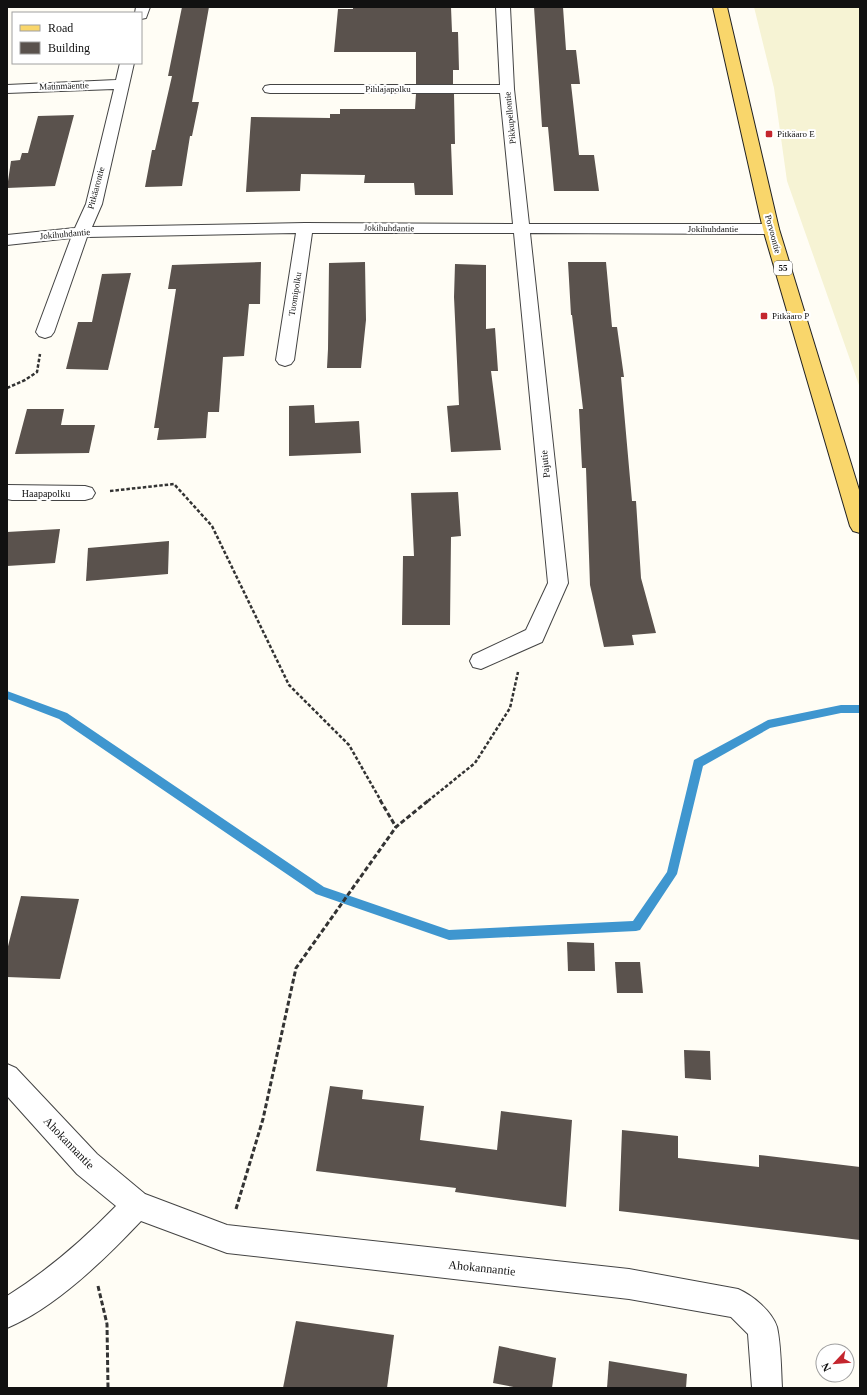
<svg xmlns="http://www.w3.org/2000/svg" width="867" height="1395" font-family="'Times New Roman',serif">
	<rect width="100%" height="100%" fill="#fffdf5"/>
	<polygon fill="#f6f3d4" points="754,7 860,7 860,388 787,181 774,88"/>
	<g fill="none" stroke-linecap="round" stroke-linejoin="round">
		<polygon fill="#3f96cf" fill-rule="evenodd" points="7,691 67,713 324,887 449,930 633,921 667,872 694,760 768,720 841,705 860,705 860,713 841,713 770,728 703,766 677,874 640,930 636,931 449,940 316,894 59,719 7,699"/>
	</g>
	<g fill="#5a524d">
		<polygon points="182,7 209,7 192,102 199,102 192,136 190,136 182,186 145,187 152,150 155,150 172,76 168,76"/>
		<polygon points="353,7 451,7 452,32 458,32 459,70 453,70 453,84 416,84 416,52 334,52 338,9 353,9"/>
		<polygon points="534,7 563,7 566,50 576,50 580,84 571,84 579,155 594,155 599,191 554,191 548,127 542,127"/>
		<polygon points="416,94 454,94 455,144 451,144 453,195 415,195 414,183 364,183 365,175 301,174 300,191 246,192 251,117 330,118 330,114 340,114 340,109 415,109"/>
		<polygon points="74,115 55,186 7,188 11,161 20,160 22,153 28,153 38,116"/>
		<polygon points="261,262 260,304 249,304 244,356 223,357 219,412 208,412 206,438 157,440 159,428 154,428 176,289 168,289 172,265"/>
		<polygon points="365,262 366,320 361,368 327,368 328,349 329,263"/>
		<polygon points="568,262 606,262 612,327 617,327 624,377 621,377 632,501 636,501 641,578 656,633 632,635 634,645 604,647 590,585 586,468 582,468 579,409 583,409 572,315 571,315"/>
		<polygon points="455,264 486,265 486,329 495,328 498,371 491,371 501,450 451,452 447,406 459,405 454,297"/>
		<polygon points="131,273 108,370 66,369 78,322 92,322 102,274"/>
		<polygon points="314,405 315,423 359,421 361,453 289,456 289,406"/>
		<polygon points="27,409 64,409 61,425 95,425 89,453 15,454"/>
		<polygon points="458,492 461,536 451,537 450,625 402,625 403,556 414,556 411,493"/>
		<polygon points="60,529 55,563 7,566 7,532"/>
		<polygon points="169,541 168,574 86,581 88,548"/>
		<polygon points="21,896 79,899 60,979 7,977 7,950"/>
		<polygon points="567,942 594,943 595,971 568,971"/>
		<polygon points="615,962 640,962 643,993 617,993"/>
		<polygon points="684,1050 710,1051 711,1080 685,1078"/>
		<polygon points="330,1086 363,1090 362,1099 424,1106 420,1140 497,1150 501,1111 572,1120 566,1207 455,1192 456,1188 316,1171"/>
		<polygon points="622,1130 678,1136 678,1158 759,1167 759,1155 860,1167 860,1240 619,1211"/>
		<polygon points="296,1321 394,1335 387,1388 283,1388"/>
		<polygon points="499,1346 556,1358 552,1388 519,1388 493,1383"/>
		<polygon points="609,1361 687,1374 686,1388 607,1388"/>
	</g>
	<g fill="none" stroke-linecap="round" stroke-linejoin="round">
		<g stroke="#444" stroke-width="2">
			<g id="minor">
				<polygon points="136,7 150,7 146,18 141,19 141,13 135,13"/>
				<polygon points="496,7 510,7 514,89 529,224 771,224 777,226 779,229 777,232 771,234 530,233 568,583 542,642 481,669 473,667 470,661 473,655 526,630 548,583 514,233 312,233 294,360 291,364 285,366 279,364 276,360 296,233 87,237 54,332 51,336 45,338 39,336 36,332 71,238 7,245 7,235 75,228 86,204 114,89 7,93 7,85 116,80 120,63 134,63 102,204 92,227 305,223 513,224 500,93 270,93 265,92 263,89 265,86 270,85 500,85"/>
				<polygon points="7,485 85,486 92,488 95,493 92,498 85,500 12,500 7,499"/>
				<path d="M7 1064 16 1068 97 1154 145 1194 227 1225 629 1269 738 1289C752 1295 772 1311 777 1327 781 1345 781 1369 782 1388H752L748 1334 731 1317 629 1299 227 1253 141 1221C105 1259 55 1308 7 1328V1296C47 1271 83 1240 116 1206L77 1174 7 1096Z"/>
			</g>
		</g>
		<g stroke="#222" stroke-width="2">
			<polygon id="major" points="713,7 727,7 779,229 860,493 860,533 853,531 850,526 763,229"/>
		</g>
		<g stroke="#333" stroke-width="2.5" stroke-dasharray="3.5 2" stroke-linecap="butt">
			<polyline points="7,388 25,380 37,372 40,354"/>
			<polyline points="110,491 174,484 212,526 289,685 349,745 381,801"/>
			<polyline points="428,801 475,763 510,708 518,672"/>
		</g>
		<g stroke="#333" stroke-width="3" stroke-dasharray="5 2.5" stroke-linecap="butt">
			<polyline points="380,800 396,827"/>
			<polyline points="236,1209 263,1119 296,968 396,827 429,800"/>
			<polyline points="98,1286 107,1324 108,1388"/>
		</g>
		<use href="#minor" fill="#fff" fill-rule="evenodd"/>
		<use href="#major" fill="#f9d66b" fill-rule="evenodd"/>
	</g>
	<g fill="#c4262e" stroke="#fff" stroke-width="1.5">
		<rect x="765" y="130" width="8" height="8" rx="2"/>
		<rect x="760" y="312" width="8" height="8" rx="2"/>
	</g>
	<g text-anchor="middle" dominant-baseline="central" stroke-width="4" stroke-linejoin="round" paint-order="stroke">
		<g font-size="9" fill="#111" stroke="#fff">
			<text transform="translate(64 86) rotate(-2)">Matinmäentie</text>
			<text x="388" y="89">Pihlajapolku</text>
			<text transform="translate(510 118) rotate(-96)">Pikkupellontie</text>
			<text transform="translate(96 188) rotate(-75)">Pitkäarontie</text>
			<text transform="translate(389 228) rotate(1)">Jokihuhdantie</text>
			<text x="713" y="229">Jokihuhdantie</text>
			<text transform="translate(65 234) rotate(-5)">Jokihuhdantie</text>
			<text transform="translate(773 234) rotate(75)">Porvoontie</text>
			<text transform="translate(295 294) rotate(-81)">Tuomipolku</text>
		</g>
		<g font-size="9" fill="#111" stroke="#fff" text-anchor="start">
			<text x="777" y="134">Pitkäaro E</text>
			<text x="772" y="316">Pitkäaro P</text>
		</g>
		<rect fill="#fff" stroke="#585858" stroke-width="1" x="774" y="261" width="18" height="14" rx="3"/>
		<g font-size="9" font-weight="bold" fill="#111">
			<text x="783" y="268">55</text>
		</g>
		<g font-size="10" fill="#111" stroke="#fff">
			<text transform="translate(545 464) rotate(-96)">Pajutie</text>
			<text x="46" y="493">Haapapolku</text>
		</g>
		<g font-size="12" fill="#111" stroke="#fff">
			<text transform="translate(69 1143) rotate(46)">Ahokannantie</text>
			<text transform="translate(482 1268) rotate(6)">Ahokannantie</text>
		</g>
	</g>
	<rect width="867" height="1395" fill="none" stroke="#111111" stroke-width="16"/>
	<rect x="12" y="12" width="130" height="52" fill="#ffffff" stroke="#a0a0a0"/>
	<rect x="20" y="25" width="20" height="6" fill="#f9d66b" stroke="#a0a0a0"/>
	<text x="48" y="32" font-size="12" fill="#111111">Road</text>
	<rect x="20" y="42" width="20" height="12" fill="#5a524d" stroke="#a0a0a0"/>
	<text x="48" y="52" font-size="12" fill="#111111">Building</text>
	<g transform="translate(835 1363) rotate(244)"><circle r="19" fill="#ffffff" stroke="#a0a0a0"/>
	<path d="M0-3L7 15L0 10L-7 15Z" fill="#c4262e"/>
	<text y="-6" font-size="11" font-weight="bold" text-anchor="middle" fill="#111111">N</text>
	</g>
</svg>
